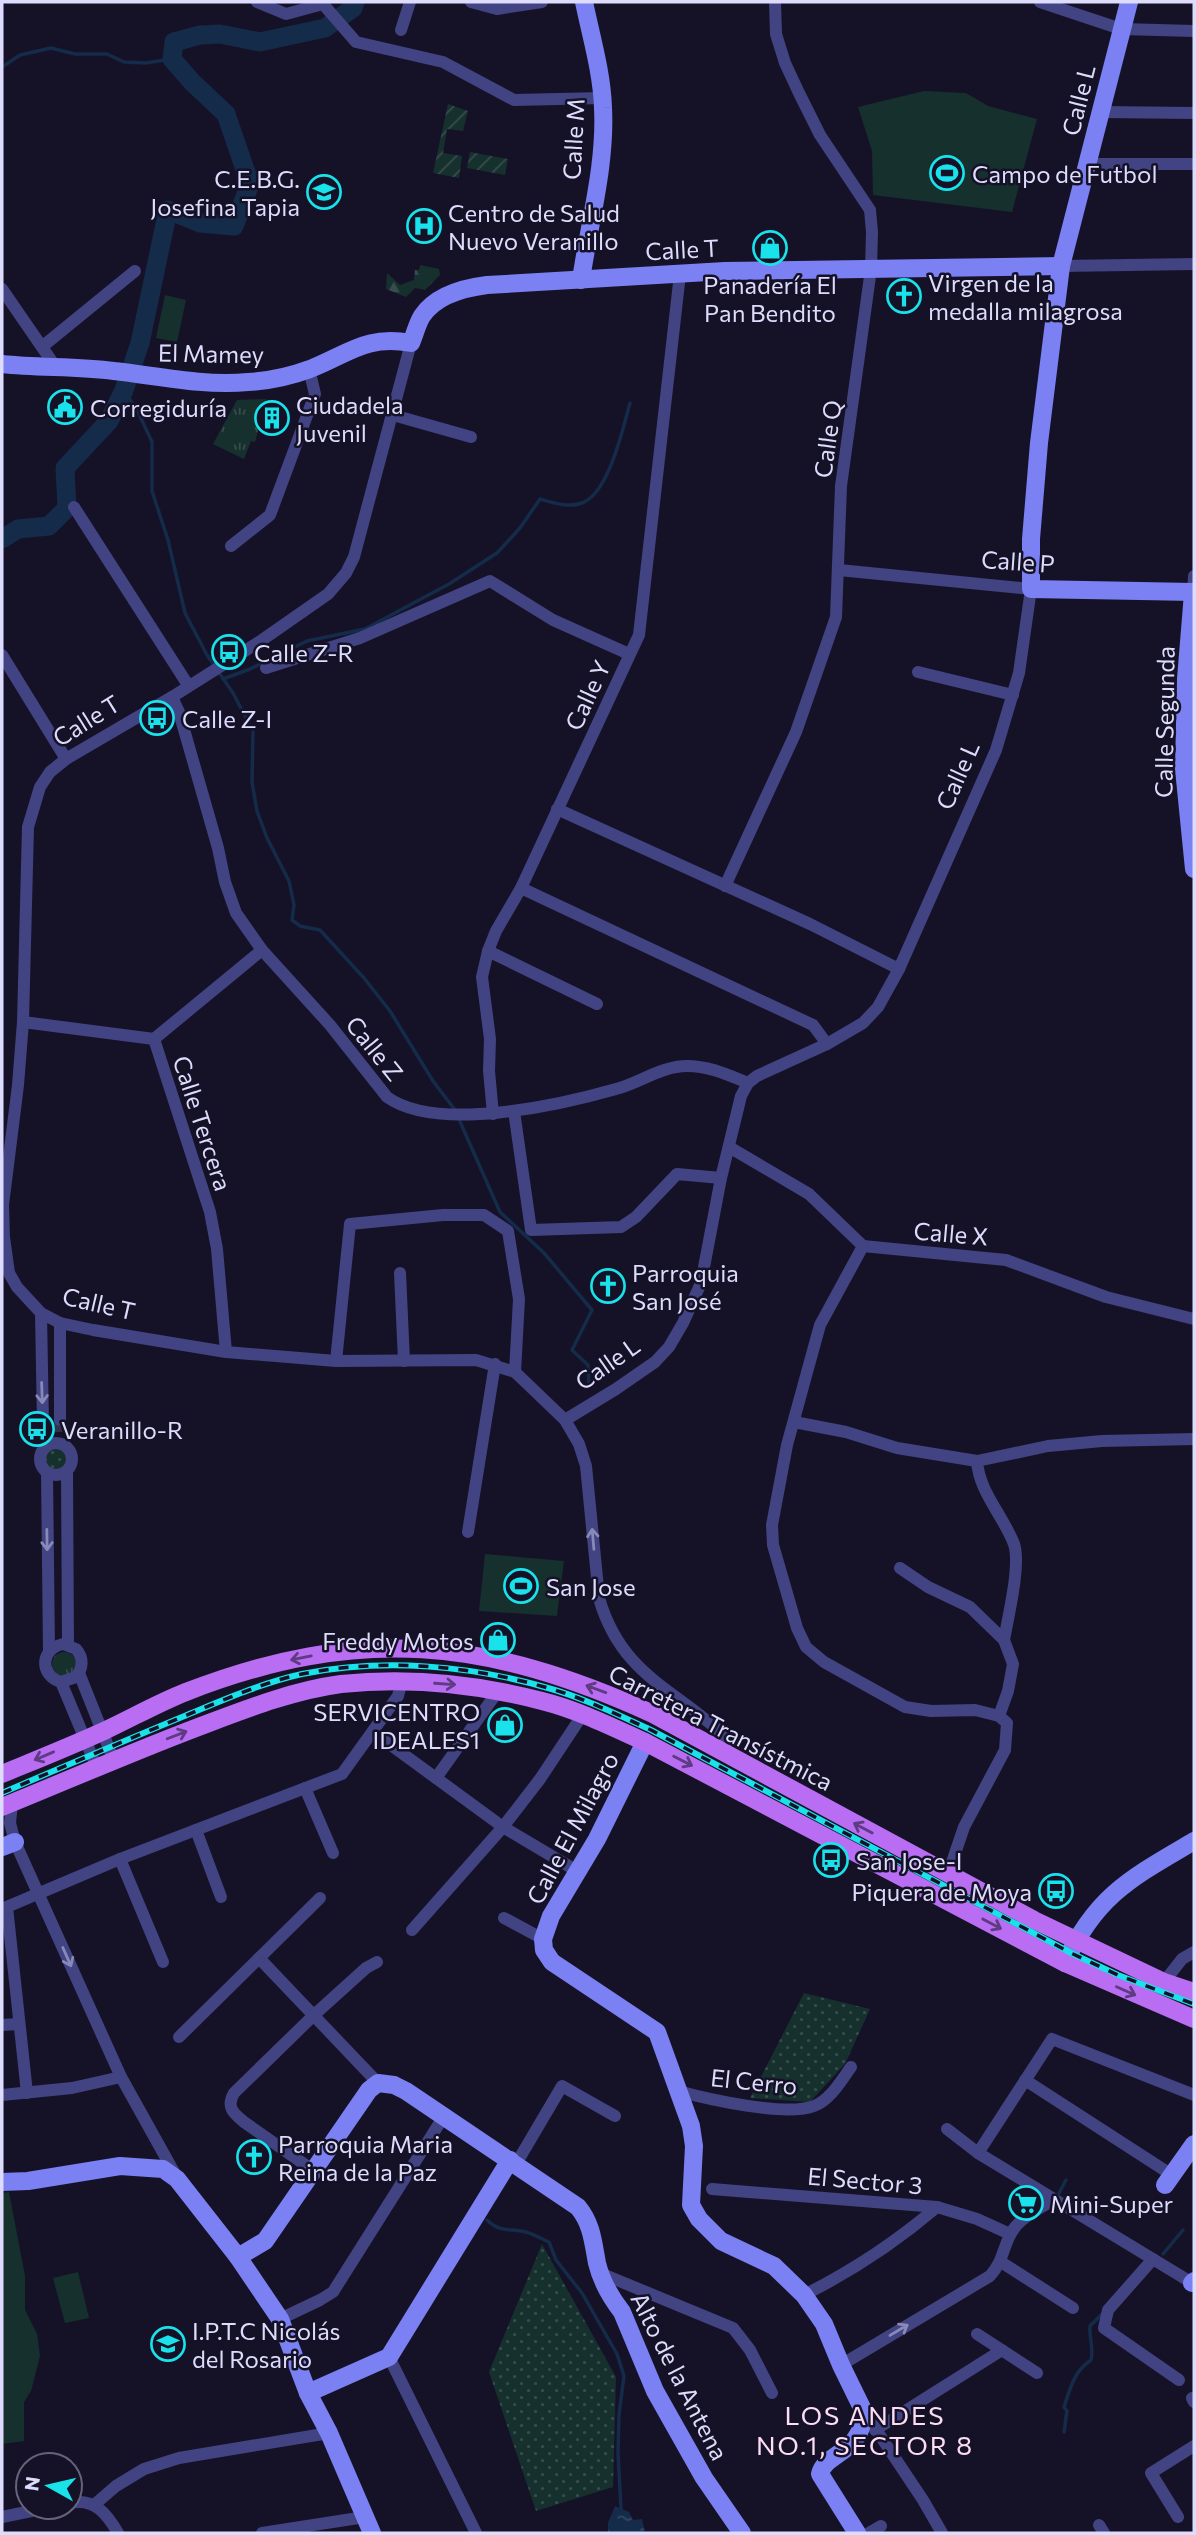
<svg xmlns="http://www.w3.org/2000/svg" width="1196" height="2535" font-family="Commissioner,sans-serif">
	<defs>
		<pattern id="grass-dots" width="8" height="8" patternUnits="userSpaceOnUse" patternTransform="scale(1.75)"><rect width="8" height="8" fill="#16302e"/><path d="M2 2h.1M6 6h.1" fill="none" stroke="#374d4d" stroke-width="1.8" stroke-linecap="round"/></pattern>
		<pattern id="forest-firs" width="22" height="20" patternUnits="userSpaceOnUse" patternTransform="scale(1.75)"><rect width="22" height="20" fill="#16302e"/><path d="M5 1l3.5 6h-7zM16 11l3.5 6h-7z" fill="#374d4d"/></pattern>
		<pattern id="park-tufts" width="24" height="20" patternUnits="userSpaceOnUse" patternTransform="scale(1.75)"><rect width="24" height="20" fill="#16302e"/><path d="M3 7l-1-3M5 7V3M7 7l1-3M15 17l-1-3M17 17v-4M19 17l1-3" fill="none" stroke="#374d4d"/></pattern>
		<pattern id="garden-furrows" width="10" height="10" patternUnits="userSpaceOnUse" patternTransform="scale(1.75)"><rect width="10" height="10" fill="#16302e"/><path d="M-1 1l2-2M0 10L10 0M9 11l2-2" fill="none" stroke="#374d4d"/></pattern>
		<pattern id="water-ripples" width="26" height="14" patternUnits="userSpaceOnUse" patternTransform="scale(1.75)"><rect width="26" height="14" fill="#142b4a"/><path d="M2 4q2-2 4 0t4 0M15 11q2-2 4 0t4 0" fill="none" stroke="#364965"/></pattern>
	</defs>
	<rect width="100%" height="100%" fill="#151227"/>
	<g fill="url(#grass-dots)">
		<circle cx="56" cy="1459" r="13"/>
		<polygon points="804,1993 870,2009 845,2064 810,2102 750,2098"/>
		<polygon points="542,2244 616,2377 613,2487 536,2511 489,2372"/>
	</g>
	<polygon fill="url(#forest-firs)" points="420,265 439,269 440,275 425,290 415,288 406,297 386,289 387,273 400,285 414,280 415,270 419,270"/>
	<g fill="url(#park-tufts)">
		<polygon points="266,399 255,442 251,441 244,459 213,444 237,400"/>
		<circle cx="64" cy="1664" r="12"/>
	</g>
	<g fill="url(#garden-furrows)">
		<polygon points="448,104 468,111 463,131 447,129 443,153 462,156 459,178 433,173"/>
		<polygon points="470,152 508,159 505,175 467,168"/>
	</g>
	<g fill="#16302e">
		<polygon points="924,91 966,93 988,106 1037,119 1012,212 873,195 872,151 858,107"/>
		<polygon points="165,295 186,300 177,342 156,338"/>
		<polygon points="485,1554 564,1561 557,1616 479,1611"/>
		<polygon points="9,2192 25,2276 25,2310 37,2334 40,2356 31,2391 24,2402 24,2441 2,2444 2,2193"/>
		<polygon points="78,2272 89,2318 65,2323 53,2278"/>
	</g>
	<polygon fill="url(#water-ripples)" points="615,2506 629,2512 633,2520 642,2519 645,2533 608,2533 608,2523"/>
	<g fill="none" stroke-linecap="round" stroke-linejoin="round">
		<g stroke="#142b4a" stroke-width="3.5">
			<polyline points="2,67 20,55 51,48 75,54 107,54 124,62 145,63 172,59"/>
			<polyline points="124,390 138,412 152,442 152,491 168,540 185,613 207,655 233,693 253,731 252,782 257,811 267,838 289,881 294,905 292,920 300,926 320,930 364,978 390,1011 433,1081 455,1110"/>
			<path d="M223 679 250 669 307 641 365 629 449 584 497 553 520 528 540 499C554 503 568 508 582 503 609 493 623 428 630 403"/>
			<polyline points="458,1117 500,1212 544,1253 592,1310 572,1350 588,1365 589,1387"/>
			<polyline points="1059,2193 1066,2180"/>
			<path d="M487 2220C498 2231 506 2229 521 2231 530 2232 540 2238 549 2242L556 2260 582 2293 617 2354 624 2376 619 2414 618 2453 621 2509"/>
			<polyline points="1163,2254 1183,2230"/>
			<path d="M1064 2432 1067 2411 1064 2407C1070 2389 1074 2371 1091 2360 1094 2347 1089 2339 1090 2326L1102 2314"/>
		</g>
		<polyline stroke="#142b4a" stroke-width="19" points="2,539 18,529 49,526 67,508 65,468 109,421 124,390 140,343 168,210 200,223 234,226 250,184 226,114 192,82 172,59 174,42 200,35 220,34 260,42 325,28 353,8 355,2"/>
		<g stroke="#333047" stroke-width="12" stroke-dasharray="12 6" stroke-linecap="butt">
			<polyline points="60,1420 61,1435"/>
			<polyline points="43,1424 44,1442"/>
		</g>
		<g stroke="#424382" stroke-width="12">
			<polyline points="257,2 286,14 323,4"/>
			<polyline points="471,2 497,9 542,2"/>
			<polyline points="1040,2 1121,29 1194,31"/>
			<polyline points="323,4 356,42 443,62 514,100 603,98"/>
			<polyline points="401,30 410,2"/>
			<polyline points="1100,112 1194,113"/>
			<polyline points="1087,164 1194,164"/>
			<polyline points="1061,266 1194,264"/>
			<polyline points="2,289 55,366"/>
			<path d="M411 343 354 557 346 573 328 594 262 640 172 697 66 759 50 772 40 787 28 827 23 1022 18 1085 3 1205 4 1237 9 1273 17 1287 41 1313 60 1323 93 1330 226 1352 336 1361 476 1360 515 1372 565 1420 579 1444 586 1466 599 1598C621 1675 674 1688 727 1738L725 1753"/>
			<polyline points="43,346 135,271"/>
			<polyline points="393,415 471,437"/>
			<polyline points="74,507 188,685"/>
			<polyline points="231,546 270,515 315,394 309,369"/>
			<polyline points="1193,593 1194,576"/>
			<polyline points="2,655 66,759"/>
			<polyline points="266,668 360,638 490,581 553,620 629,654"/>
			<polyline points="918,672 1013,695"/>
			<path d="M172 697 179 712 218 848 225 882 236 913 262 950 330 1025 387 1097C437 1133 560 1105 616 1089 639 1083 662 1066 687 1066 709 1066 728 1075 748 1083"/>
			<polyline points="557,809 810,924 899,969"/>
			<polyline points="725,886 796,732 836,617 841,486 871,269 872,232 870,210 820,135 799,93 785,63 776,34 775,2"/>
			<polyline points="521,888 813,1025 827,1044"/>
			<polyline points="488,951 597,1004"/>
			<polyline points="23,1022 154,1039"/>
			<polyline points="154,1039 210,1212 217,1249 226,1352"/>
			<polyline points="154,1039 262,950"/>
			<polyline points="514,1111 531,1230 621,1227 636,1217 677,1174 721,1178"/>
			<polyline points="493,1114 489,1071 490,1039 482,977 488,951 496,931 521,888 639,635 680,274"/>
			<polyline points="729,1147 809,1194 863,1246 1006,1260 1106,1297 1194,1319"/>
			<polyline points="863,1246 820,1325 787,1445 772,1525 773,1545 797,1628 806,1647 824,1662 905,1707 931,1711 975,1710 999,1716 1007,1723 1005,1750 964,1827 948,1874"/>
			<polyline points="400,1273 404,1361"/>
			<polyline points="41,1313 43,1424"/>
			<polyline points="336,1361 350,1224 443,1215 484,1215 508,1231 519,1299 515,1372"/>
			<polyline points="60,1420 60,1323"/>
			<polyline points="565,1420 616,1389 655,1362 669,1347 683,1323 701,1283 721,1178 741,1096 748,1083 757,1076 827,1044 863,1023 878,1007 899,969 996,750 1019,673 1031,589 839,570"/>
			<polyline points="794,1422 846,1432 897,1448 977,1461 1048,1446 1102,1441 1194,1439"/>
			<circle cx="56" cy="1459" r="16"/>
			<path d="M977 1461C979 1492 1003 1515 1014 1544 1021 1565 1008 1617 1004 1640"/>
			<polyline points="47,1472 49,1651"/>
			<polyline points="67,1472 68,1645"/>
			<polyline points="468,1532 495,1364"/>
			<polyline points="900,1568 928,1587 970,1607 1004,1640 1013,1664 1008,1691 999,1716"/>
			<polyline points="79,1673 114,1761"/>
			<path d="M61 1682 76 1677C83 1668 84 1658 76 1649L63 1644C40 1649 39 1675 61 1682L97 1768"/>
			<polyline points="373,1732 503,1827 577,1871"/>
			<polyline points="436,1778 498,1691"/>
			<polyline points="305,1788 333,1853"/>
			<polyline points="12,1803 10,1823 15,1842 121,2077 175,2174"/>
			<polyline points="196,1830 221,1897"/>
			<polyline points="120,1859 163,1962"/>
			<polyline points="7,1907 27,2093"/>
			<polyline points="2,1909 120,1859 342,1774 398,1696 402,1680"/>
			<polyline points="504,1918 543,1939"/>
			<polyline points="412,1930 503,1827 540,1779 583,1714"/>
			<polyline points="259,1958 378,2083"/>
			<polyline points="1164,1982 1182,1959 1194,1952"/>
			<polyline points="2,2025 19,2024"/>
			<polyline points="179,2037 320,1898"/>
			<polyline points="1025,2080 1172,2175"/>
			<path d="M678 2091C707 2099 786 2117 814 2106 830 2100 841 2081 851 2067"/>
			<polyline points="2,2095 72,2088 121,2077"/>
			<polyline points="947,2129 978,2153 1194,2284"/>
			<polyline points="978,2153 1052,2039 1194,2095"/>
			<polyline points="516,2164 562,2086 615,2116"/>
			<path d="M314 2171 244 2122C233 2113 226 2107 234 2093L314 2015 366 1968 377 1962"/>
			<polyline points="712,2189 937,2207 977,2219 1010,2234"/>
			<polyline points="1153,2259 1108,2310 1104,2328 1179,2380"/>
			<polyline points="1001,2262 1073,2308"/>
			<polyline points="600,2273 733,2328 750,2350 772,2393"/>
			<path d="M804 2295C852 2271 896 2242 937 2207"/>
			<polyline points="280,2319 320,2300 333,2292 444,2116"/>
			<polyline points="977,2334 1037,2373"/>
			<polyline points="389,2357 476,2533"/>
			<path d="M841 2365 990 2276C1005 2260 1003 2241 1016 2226 1025 2215 1041 2208 1053 2200"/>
			<polyline points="1192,2398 1194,2402"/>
			<polyline points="873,2425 923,2500 942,2533"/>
			<polyline points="875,2430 1002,2350"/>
			<path d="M70 2503C95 2498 107 2514 118 2533"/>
			<polyline points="94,2505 116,2486 144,2469 179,2458 329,2433"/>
			<polyline points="2,2517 51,2507"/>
			<polyline points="1178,2517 1151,2473 1194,2446"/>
			<polyline points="1099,2525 1104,2533"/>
			<polyline points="262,2533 365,2517"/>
			<polyline points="869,2533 881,2526"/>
		</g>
		<g stroke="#7b80f3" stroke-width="18">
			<polyline points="1129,2 1061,266 1039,443 1031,539 1031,589 1194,592"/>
			<path d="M581 280C589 224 606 165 603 108 602 73 591 36 584 2"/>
			<path d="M2 364C39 368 77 366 114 371 159 376 202 386 248 382 268 381 291 376 310 369 350 353 366 335 411 343 415 334 417 324 422 316 436 295 463 288 487 285L725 271 1061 266"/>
			<polyline points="1193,593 1186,679 1184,769 1194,869"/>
			<path d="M645 1742 597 1839 551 1916 543 1939 544 1950 552 1962 657 2032 691 2126 694 2146 691 2205 699 2219 721 2241 774 2266 804 2295 824 2324 841 2365 863 2410C865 2453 825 2452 820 2474L857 2533"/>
			<polyline points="2,1847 15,1842"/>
			<path d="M1065 1963C1096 1895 1133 1877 1194 1841"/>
			<polyline points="2,2182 28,2181 120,2166 163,2169 177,2179 238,2257 280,2319 308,2393 329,2433 372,2533"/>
			<polyline points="1165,2185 1194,2144"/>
			<path d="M238 2257 265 2241 369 2090 378 2083 394 2085 406 2091 578 2207C592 2224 593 2242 597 2263 601 2280 612 2299 622 2312L655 2391 704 2478 742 2533"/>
			<polyline points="1192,2283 1194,2281"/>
			<polyline points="308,2393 389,2357 510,2160"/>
		</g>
		<g stroke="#b86df2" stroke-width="18">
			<path d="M2 1774C36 1760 71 1746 104 1731 132 1718 158 1703 186 1692 358 1625 487 1638 653 1714L1034 1920 1164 1982 1194 1992"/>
			<path d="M2 1807C71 1779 139 1749 209 1723 251 1707 296 1690 341 1684 409 1677 477 1684 542 1701 578 1710 612 1727 645 1742L1065 1963 1194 2019"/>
		</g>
		<g stroke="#19e2ea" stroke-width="6">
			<path id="rail" d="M2 1793C62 1767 122 1742 182 1717 221 1701 261 1683 302 1674 383 1658 469 1665 548 1688 584 1698 618 1715 651 1730L1073 1954 1118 1975 1194 2004"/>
		</g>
		<use href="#rail" stroke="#151227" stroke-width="3.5" stroke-dasharray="10" stroke-linecap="butt"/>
	</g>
	<defs><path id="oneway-shaft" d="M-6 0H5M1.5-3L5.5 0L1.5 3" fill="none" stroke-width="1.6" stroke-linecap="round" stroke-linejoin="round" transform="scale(1.75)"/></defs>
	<g stroke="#8888b9">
		<use href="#oneway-shaft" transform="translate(42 1393) rotate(88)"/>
		<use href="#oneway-shaft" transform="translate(593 1539) rotate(-95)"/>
		<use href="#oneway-shaft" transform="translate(47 1540) rotate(89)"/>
		<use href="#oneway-shaft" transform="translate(67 1957) rotate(66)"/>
		<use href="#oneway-shaft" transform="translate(899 2330) rotate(-31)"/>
	</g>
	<g stroke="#5e3b82">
		<use href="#oneway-shaft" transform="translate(301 1658) rotate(169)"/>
		<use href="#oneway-shaft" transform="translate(445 1684) rotate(4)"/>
		<use href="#oneway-shaft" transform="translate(596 1689) rotate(-160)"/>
		<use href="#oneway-shaft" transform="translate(177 1735) rotate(-21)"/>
		<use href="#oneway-shaft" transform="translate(44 1756) rotate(157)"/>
		<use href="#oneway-shaft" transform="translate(683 1761) rotate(27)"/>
		<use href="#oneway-shaft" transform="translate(863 1828) rotate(-152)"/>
		<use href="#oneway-shaft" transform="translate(992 1924) rotate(28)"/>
		<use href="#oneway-shaft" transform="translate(1126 1991) rotate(24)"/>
	</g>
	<defs>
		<g id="stadium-ring" transform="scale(1.75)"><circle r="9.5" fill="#151227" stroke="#19e2ea" stroke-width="1.5"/><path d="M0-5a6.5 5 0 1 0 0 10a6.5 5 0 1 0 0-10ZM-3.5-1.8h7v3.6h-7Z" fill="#19e2ea"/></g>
		<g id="school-ring" transform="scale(1.75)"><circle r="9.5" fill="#151227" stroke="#19e2ea" stroke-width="1.5"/><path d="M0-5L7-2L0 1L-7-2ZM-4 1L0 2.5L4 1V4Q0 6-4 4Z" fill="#19e2ea"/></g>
		<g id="hospital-ring" transform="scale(1.75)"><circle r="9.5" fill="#151227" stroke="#19e2ea" stroke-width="1.5"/><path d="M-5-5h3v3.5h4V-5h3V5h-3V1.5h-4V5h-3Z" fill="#19e2ea"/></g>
		<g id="shop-ring" transform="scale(1.75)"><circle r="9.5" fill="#151227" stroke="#19e2ea" stroke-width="1.5"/><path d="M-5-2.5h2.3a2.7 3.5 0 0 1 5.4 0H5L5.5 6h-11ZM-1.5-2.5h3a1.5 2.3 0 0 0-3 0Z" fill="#19e2ea"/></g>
		<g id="church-ring" transform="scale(1.75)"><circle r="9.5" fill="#151227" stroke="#19e2ea" stroke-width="1.5"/><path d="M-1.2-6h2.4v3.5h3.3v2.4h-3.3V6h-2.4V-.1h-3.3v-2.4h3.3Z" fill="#19e2ea"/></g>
		<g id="civic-ring" transform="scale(1.75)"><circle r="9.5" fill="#151227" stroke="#19e2ea" stroke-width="1.5"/><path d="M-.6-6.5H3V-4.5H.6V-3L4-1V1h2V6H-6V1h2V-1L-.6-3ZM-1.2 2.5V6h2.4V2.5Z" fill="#19e2ea"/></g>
		<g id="building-ring" transform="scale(1.75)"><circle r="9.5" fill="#151227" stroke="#19e2ea" stroke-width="1.5"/><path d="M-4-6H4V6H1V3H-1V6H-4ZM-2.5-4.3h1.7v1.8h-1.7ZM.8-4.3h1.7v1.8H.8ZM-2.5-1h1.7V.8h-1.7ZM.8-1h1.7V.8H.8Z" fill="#19e2ea"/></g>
		<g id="bus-ring" transform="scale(1.75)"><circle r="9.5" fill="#151227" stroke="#19e2ea" stroke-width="1.5"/><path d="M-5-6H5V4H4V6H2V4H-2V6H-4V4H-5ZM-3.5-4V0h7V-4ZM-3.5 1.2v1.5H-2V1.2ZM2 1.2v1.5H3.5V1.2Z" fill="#19e2ea"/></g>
		<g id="supermarket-ring" transform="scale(1.75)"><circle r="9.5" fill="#151227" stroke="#19e2ea" stroke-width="1.5"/><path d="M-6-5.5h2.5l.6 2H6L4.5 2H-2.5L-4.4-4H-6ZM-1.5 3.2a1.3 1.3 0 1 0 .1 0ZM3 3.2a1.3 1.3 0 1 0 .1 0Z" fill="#19e2ea"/></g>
	</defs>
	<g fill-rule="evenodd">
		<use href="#stadium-ring" x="947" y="173"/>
		<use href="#school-ring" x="324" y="192"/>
		<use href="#hospital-ring" x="424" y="226"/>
		<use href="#shop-ring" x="770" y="248"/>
		<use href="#church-ring" x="904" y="296"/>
		<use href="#civic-ring" x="65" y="407"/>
		<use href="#building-ring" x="272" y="418"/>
		<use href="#bus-ring" x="229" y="652"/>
		<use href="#bus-ring" x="157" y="718"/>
		<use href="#church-ring" x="608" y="1286"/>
		<use href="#bus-ring" x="37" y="1429"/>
		<use href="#stadium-ring" x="521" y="1586"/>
		<use href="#shop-ring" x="498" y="1640"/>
		<use href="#shop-ring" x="505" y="1725"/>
		<use href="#bus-ring" x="831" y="1860"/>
		<use href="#bus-ring" x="1056" y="1891"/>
		<use href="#church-ring" x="254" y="2157"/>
		<use href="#supermarket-ring" x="1026" y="2203"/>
		<use href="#school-ring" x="168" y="2344"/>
	</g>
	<g text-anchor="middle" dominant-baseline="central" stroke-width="5" stroke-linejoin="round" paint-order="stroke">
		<g font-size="24" fill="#dddcfc" stroke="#151227">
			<text transform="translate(1078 100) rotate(-76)">Calle L</text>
			<text transform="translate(573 139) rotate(-87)">Calle M</text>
			<text transform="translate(682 249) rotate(-3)">Calle T</text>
			<text transform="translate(211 353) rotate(1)">El Mamey</text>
			<text transform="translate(827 439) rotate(-82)">Calle Q</text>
			<text transform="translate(1018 561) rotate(4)">Calle P</text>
			<text transform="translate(587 695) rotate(-65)">Calle Y</text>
			<text transform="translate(86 720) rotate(-32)">Calle T</text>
			<text transform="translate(1164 722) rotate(-89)">Calle Segunda</text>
			<text transform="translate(957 775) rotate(-66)">Calle L</text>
			<text transform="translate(375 1048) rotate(51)">Calle Z</text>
			<text transform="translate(203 1123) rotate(72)">Calle Tercera</text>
			<text transform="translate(951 1233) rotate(5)">Calle X</text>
			<text transform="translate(99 1303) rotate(13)">Calle T</text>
			<text transform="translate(607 1363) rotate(-35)">Calle L</text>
			<text transform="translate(721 1727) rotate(27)">Carretera Transístmica</text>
			<text transform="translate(572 1828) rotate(-62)">Calle El Milagro</text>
			<text transform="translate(754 2081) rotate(6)">El Cerro</text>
			<text transform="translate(865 2180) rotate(5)">El Sector 3</text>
			<text transform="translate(680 2376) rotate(63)">Alto de la Antena</text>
		</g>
		<g font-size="24" fill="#dddcfc" stroke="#151227" text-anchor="start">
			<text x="972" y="173">Campo de Futbol</text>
			<text x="300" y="178" text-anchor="end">C.E.B.G.<tspan x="300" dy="28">Josefina Tapia</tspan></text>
			<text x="448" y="212">Centro de Salud<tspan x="448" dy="28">Nuevo Veranillo</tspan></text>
			<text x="928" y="282">Virgen de la<tspan x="928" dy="28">medalla milagrosa</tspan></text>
			<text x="770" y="284" text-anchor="middle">Panadería El<tspan x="770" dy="28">Pan Bendito</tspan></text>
			<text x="296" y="404">Ciudadela<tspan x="296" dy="28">Juvenil</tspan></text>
			<text x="90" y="407">Corregiduría</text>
			<text x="254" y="652">Calle Z-R</text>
			<text x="182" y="718">Calle Z-I</text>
			<text x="632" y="1272">Parroquia<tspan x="632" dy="28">San José</tspan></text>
			<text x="61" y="1429">Veranillo-R</text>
			<text x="546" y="1586">San Jose</text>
			<text x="474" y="1640" text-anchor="end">Freddy Motos</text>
			<text x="480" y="1711" text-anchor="end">SERVICENTRO<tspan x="480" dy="28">IDEALES1</tspan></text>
			<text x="856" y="1860">San Jose-I</text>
			<text x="1032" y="1891" text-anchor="end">Piquera de Moya</text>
			<text x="278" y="2143">Parroquia Maria<tspan x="278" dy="28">Reina de la Paz</tspan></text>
			<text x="1050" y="2203">Mini-Super</text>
			<text x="192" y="2330">I.P.T.C Nicolás<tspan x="192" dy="28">del Rosario</tspan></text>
		</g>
		<g font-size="26" letter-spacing="2" fill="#fcddf3" stroke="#151227">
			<text x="865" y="2414">LOS ANDES<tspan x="865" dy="30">NO.1, SECTOR 8</tspan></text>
		</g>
	</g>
	<rect width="1196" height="2535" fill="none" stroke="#dddcfc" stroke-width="7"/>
	<g transform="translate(49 2486) rotate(278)"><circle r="33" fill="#151227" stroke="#65637c" stroke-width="2"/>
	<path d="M0-5L12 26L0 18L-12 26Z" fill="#19e2ea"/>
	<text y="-10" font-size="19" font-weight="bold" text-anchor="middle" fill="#dddcfc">N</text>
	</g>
</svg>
